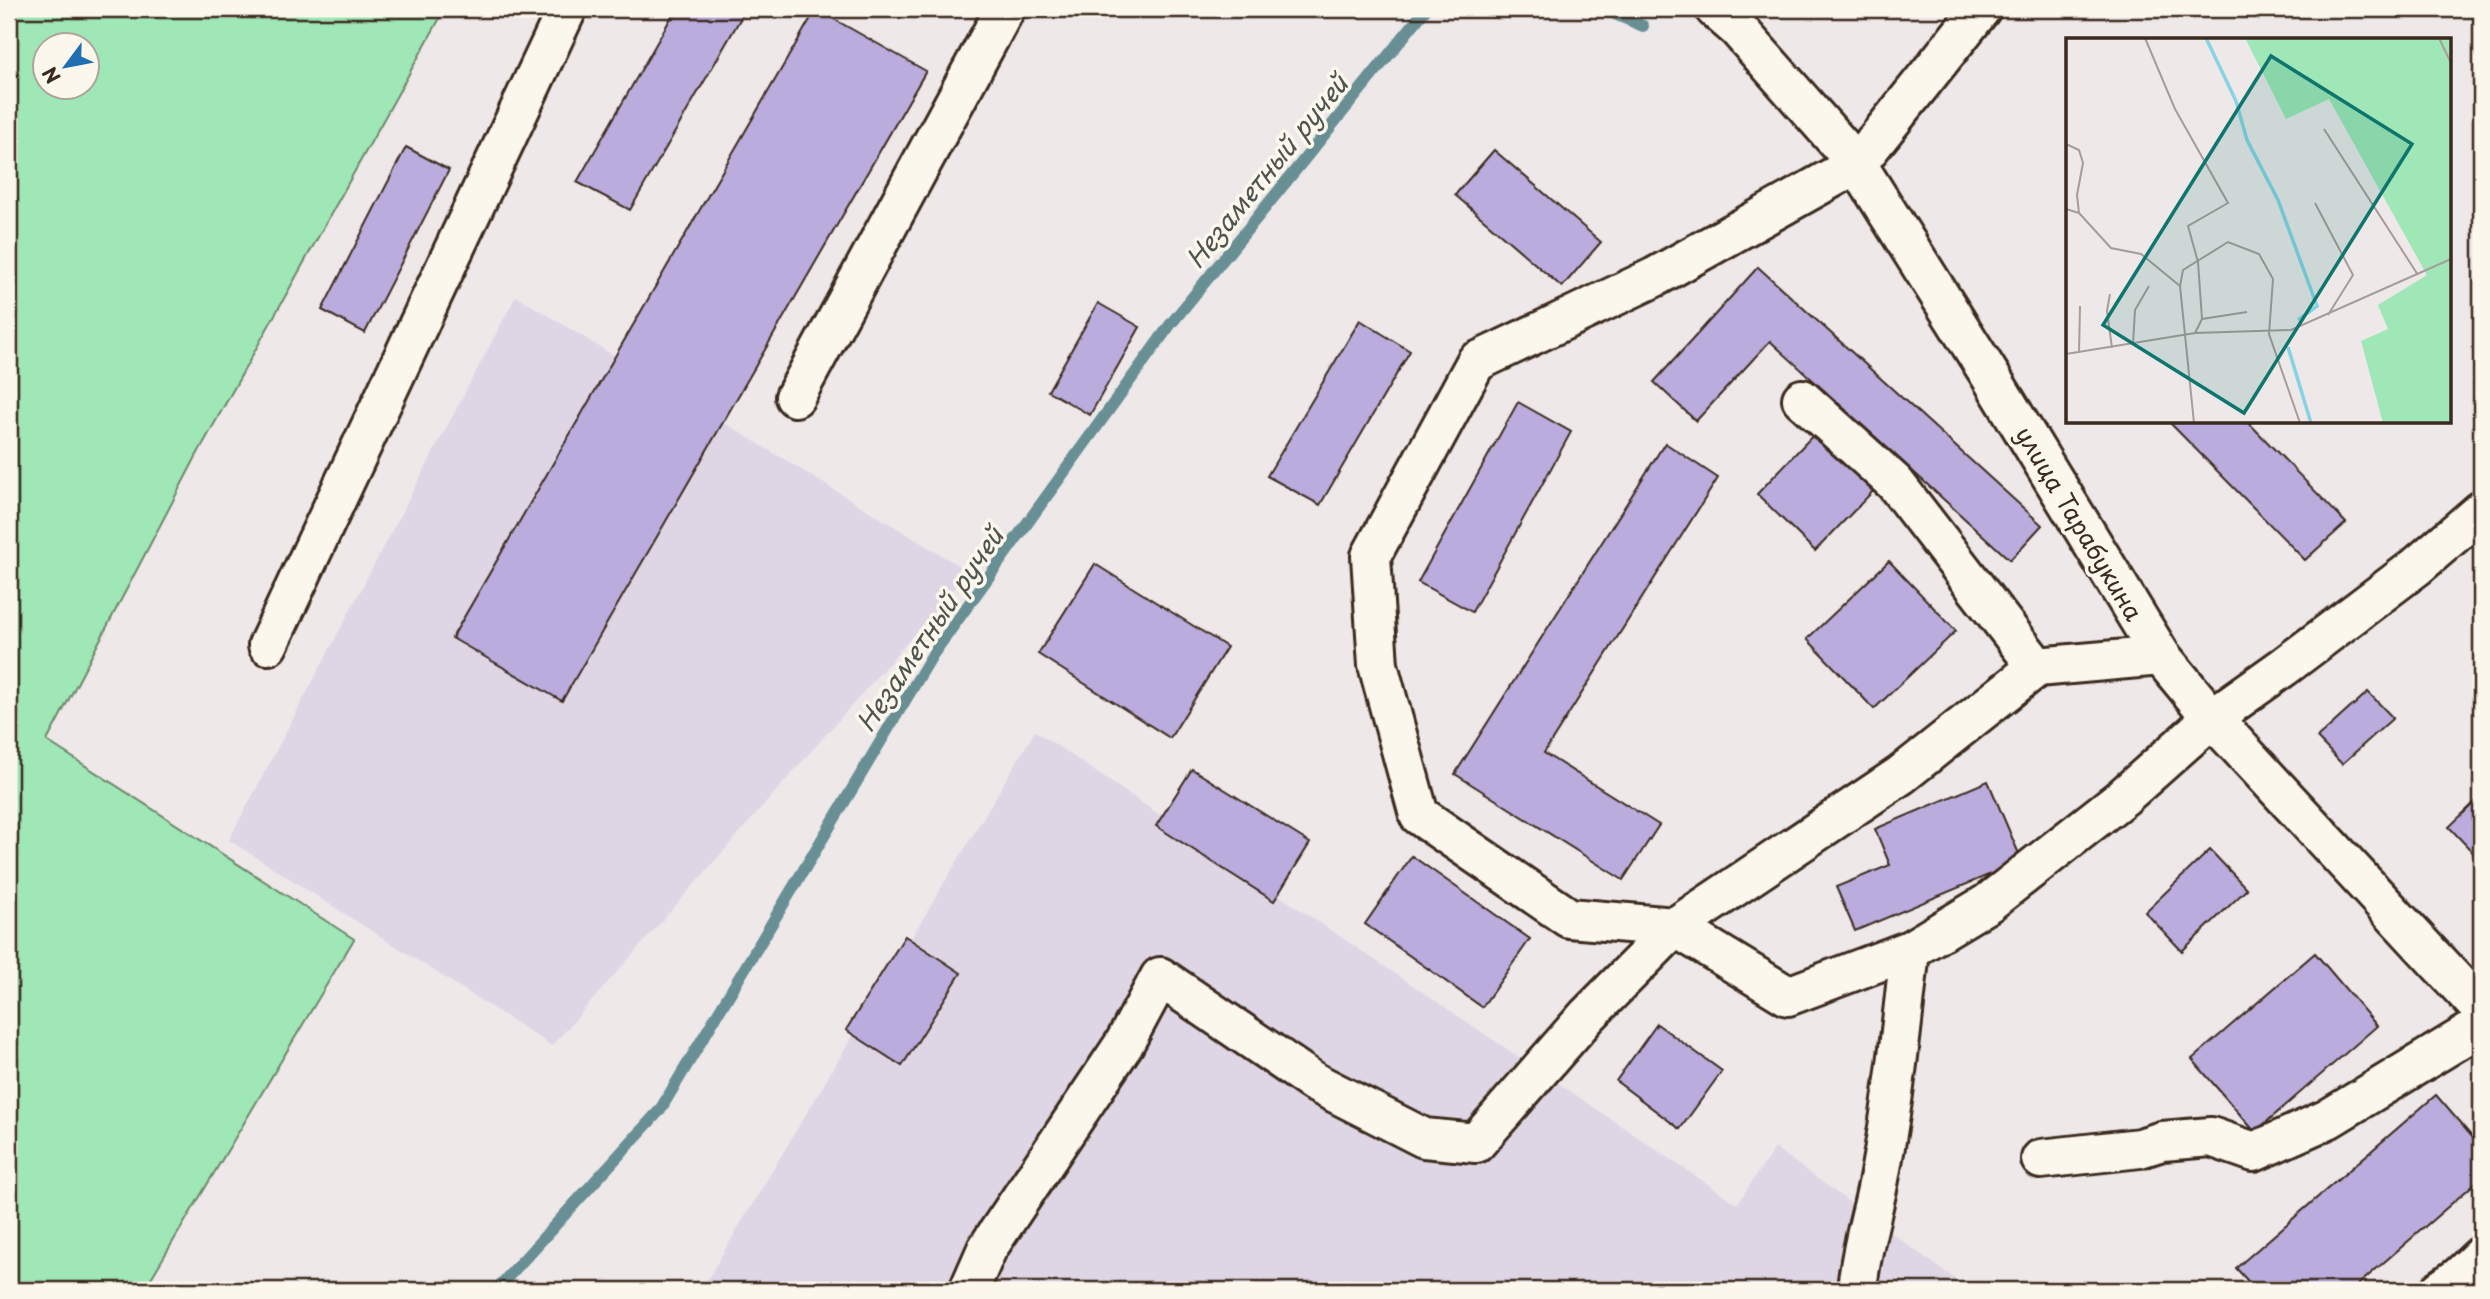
<svg xmlns="http://www.w3.org/2000/svg" width="2490" height="1299" font-family="'Playpen Sans',sans-serif">
	<rect width="100%" height="100%" fill="#eee8e9"/>
	<filter id="ink" filterUnits="userSpaceOnUse"><feTurbulence type="fractalNoise" baseFrequency=".0143" numOctaves="2"/><feDisplacementMap in="SourceGraphic" scale="14" xChannelSelector="R" yChannelSelector="G"/><feConvolveMatrix kernelMatrix="1 2 1 2 8 2 1 2 1" color-interpolation-filters="sRGB"/></filter>
	<g filter="url(#ink)">
		<g fill="#ded6e5">
			<polygon points="516,296 969,572 552,1046 229,840"/>
			<polygon points="1035,731 1737,1204 1775,1148 1970,1290 701,1290"/>
		</g>
		<path fill="#9fe7b6" stroke="#6d886a" stroke-width="2" fill-rule="evenodd" d="M9 9H445L198 453 47 741 354 939 144 1290H9ZM46 46H88V88H46Z"/>
		<g fill="none" stroke-linecap="round" stroke-linejoin="round">
			<g stroke="#678f94" stroke-width="12">
				<polyline points="1603,9 1643,26"/>
				<polyline points="496,1290 660,1110 933,654 1170,325 1426,9"/>
			</g>
		</g>
		<g fill="#baacdd" stroke="#3b2a1e" stroke-width="2">
			<polygon points="676,9 746,9 630,210 577,182"/>
			<polygon points="816,9 926,71 562,701 452,638"/>
			<polygon points="406,147 449,170 365,333 322,310"/>
			<polygon points="1494,150 1601,242 1562,287 1455,195"/>
			<polygon points="1758,267 2042,525 2010,560 1770,341 1696,421 1654,382"/>
			<polygon points="1098,303 1140,327 1090,415 1048,391"/>
			<polygon points="1360,320 1410,351 1320,505 1267,476"/>
			<polygon points="1518,402 1571,432 1472,612 1418,582"/>
			<polygon points="2169,422 2248,422 2346,523 2305,560"/>
			<polygon points="1818,430 1877,487 1815,551 1757,494"/>
			<polygon points="1665,443 1718,478 1544,753 1659,825 1623,880 1455,774"/>
			<polygon points="1889,561 1956,631 1874,709 1807,639"/>
			<polygon points="1095,564 1227,647 1170,738 1038,654"/>
			<polygon points="2368,692 2393,718 2342,764 2317,738"/>
			<polygon points="1192,769 1310,843 1274,901 1156,826"/>
			<polygon points="1988,781 2022,861 1855,931 1836,887 1890,865 1875,829"/>
			<polygon points="2481,796 2481,861 2449,827"/>
			<polygon points="2210,850 2247,889 2182,951 2145,912"/>
			<polygon points="1412,856 1530,939 1482,1007 1365,924"/>
			<polygon points="905,936 961,973 902,1066 846,1030"/>
			<polygon points="2315,953 2377,1026 2255,1132 2192,1059"/>
			<polygon points="1657,1024 1722,1071 1680,1129 1616,1081"/>
			<polygon points="2436,1095 2481,1147 2481,1178 2352,1290 2256,1290 2236,1268"/>
		</g>
		<g fill="none" stroke-linecap="round" stroke-linejoin="round">
			<g stroke="#3b2a1e" stroke-width="44">
				<g id="minor">
					<polyline points="1715,9 1738,29 1857,164 1991,377 2161,656 2212,718 2481,1009"/>
					<polyline points="1981,9 1857,164 1655,277 1476,362 1371,556 1378,665 1419,815 1569,918 1675,927 1788,996 1910,950 1988,903 2123,797 2212,718 2285,666 2416,567 2481,511"/>
					<polyline points="795,397 1005,9"/>
					<polyline points="1802,399 1895,483 2037,667 2161,656"/>
					<polyline points="268,645 567,9"/>
					<polyline points="2041,1159 2140,1148 2162,1141 2211,1137 2254,1152 2328,1119 2481,1026"/>
					<polyline points="969,1290 987,1249 1124,1044 1160,977 1314,1082 1424,1138 1476,1143 1587,1016 1675,927 1901,775 2037,667"/>
					<path d="M1857 1290C1860 1251 1873 1213 1880 1174 1894 1100 1902 1024 1910 950"/>
					<polyline points="2440,1290 2460,1276 2481,1256"/>
				</g>
			</g>
			<use href="#minor" stroke="#fbf7ec" stroke-width="38"/>
		</g>
	</g>
	<g text-anchor="middle" dominant-baseline="central" stroke-width="7" stroke-linejoin="round" paint-order="stroke">
		<g font-size="24" fill="#3b2a1e" stroke="#fbf7ec">
			<text transform="translate(2080 523) rotate(59)">улица Тарабукина</text>
		</g>
		<g font-size="26" font-style="italic" fill="#4e544f" stroke="#fbf7ec">
			<text transform="translate(1266 171) rotate(-51)">Незаметный ручей</text>
			<text transform="translate(929 629) rotate(-56)">Незаметный ручей</text>
		</g>
	</g>
	<g transform="translate(2066 38)">
		<rect width="385" height="385" fill="#eee8e9"/>
		<path d="M179 0H385V385H317L295 303 322 291 312 267 361 237 263 61 220 81Z" fill="#9fe7b6"/>
		<path fill="none" stroke="#85d3e3" stroke-width="3.5" d="M140 0 170 63 181 102 212 162 251 268 232 282M222 309 245 385"/>
		<path fill="none" stroke="#a69c98" stroke-width="2" d="M79 0 109 71 162 165 122 188 132 224 136 281M373 0 385 25M258 91 352 237M0 106 13 112 17 125 11 157 13 175M249 165 287 237 262 277M0 171 13 175 45 210 75 216 114 248M44 256 41 273 46 310M129 295 136 281 181 274M67 306 69 272 83 248M13 315 14 268M0 316 129 295 225 292 385 221M128 385 114 248 117 232 162 204 193 216 207 241 203 296 234 385"/>
		<path fill="#0f766e" fill-opacity="0.15" stroke="#0f766e" stroke-width="3.5" d="M205 18 346 106 178 375 37 287Z"/>
		<rect width="385" height="385" fill="none" stroke="#3b2a1e" stroke-width="3.5"/>
	</g>
	<rect width="2490" height="1299" fill="none" stroke="#fbf7ec" stroke-width="35"/>
	<rect x="18" y="18" width="2455" height="1264" fill="none" stroke="#3b2a1e" stroke-width="2.5" filter="url(#ink)"/>
	<g transform="translate(66 66) rotate(238)"><circle r="33" fill="#fbf7ec" stroke="#aea59a" stroke-width="2"/>
	<path d="M0-5L12 26L0 18L-12 26Z" fill="#1f6fb2"/>
	<text y="-10" font-size="19" font-weight="bold" text-anchor="middle" fill="#3b2a1e">N</text>
	</g>
</svg>
